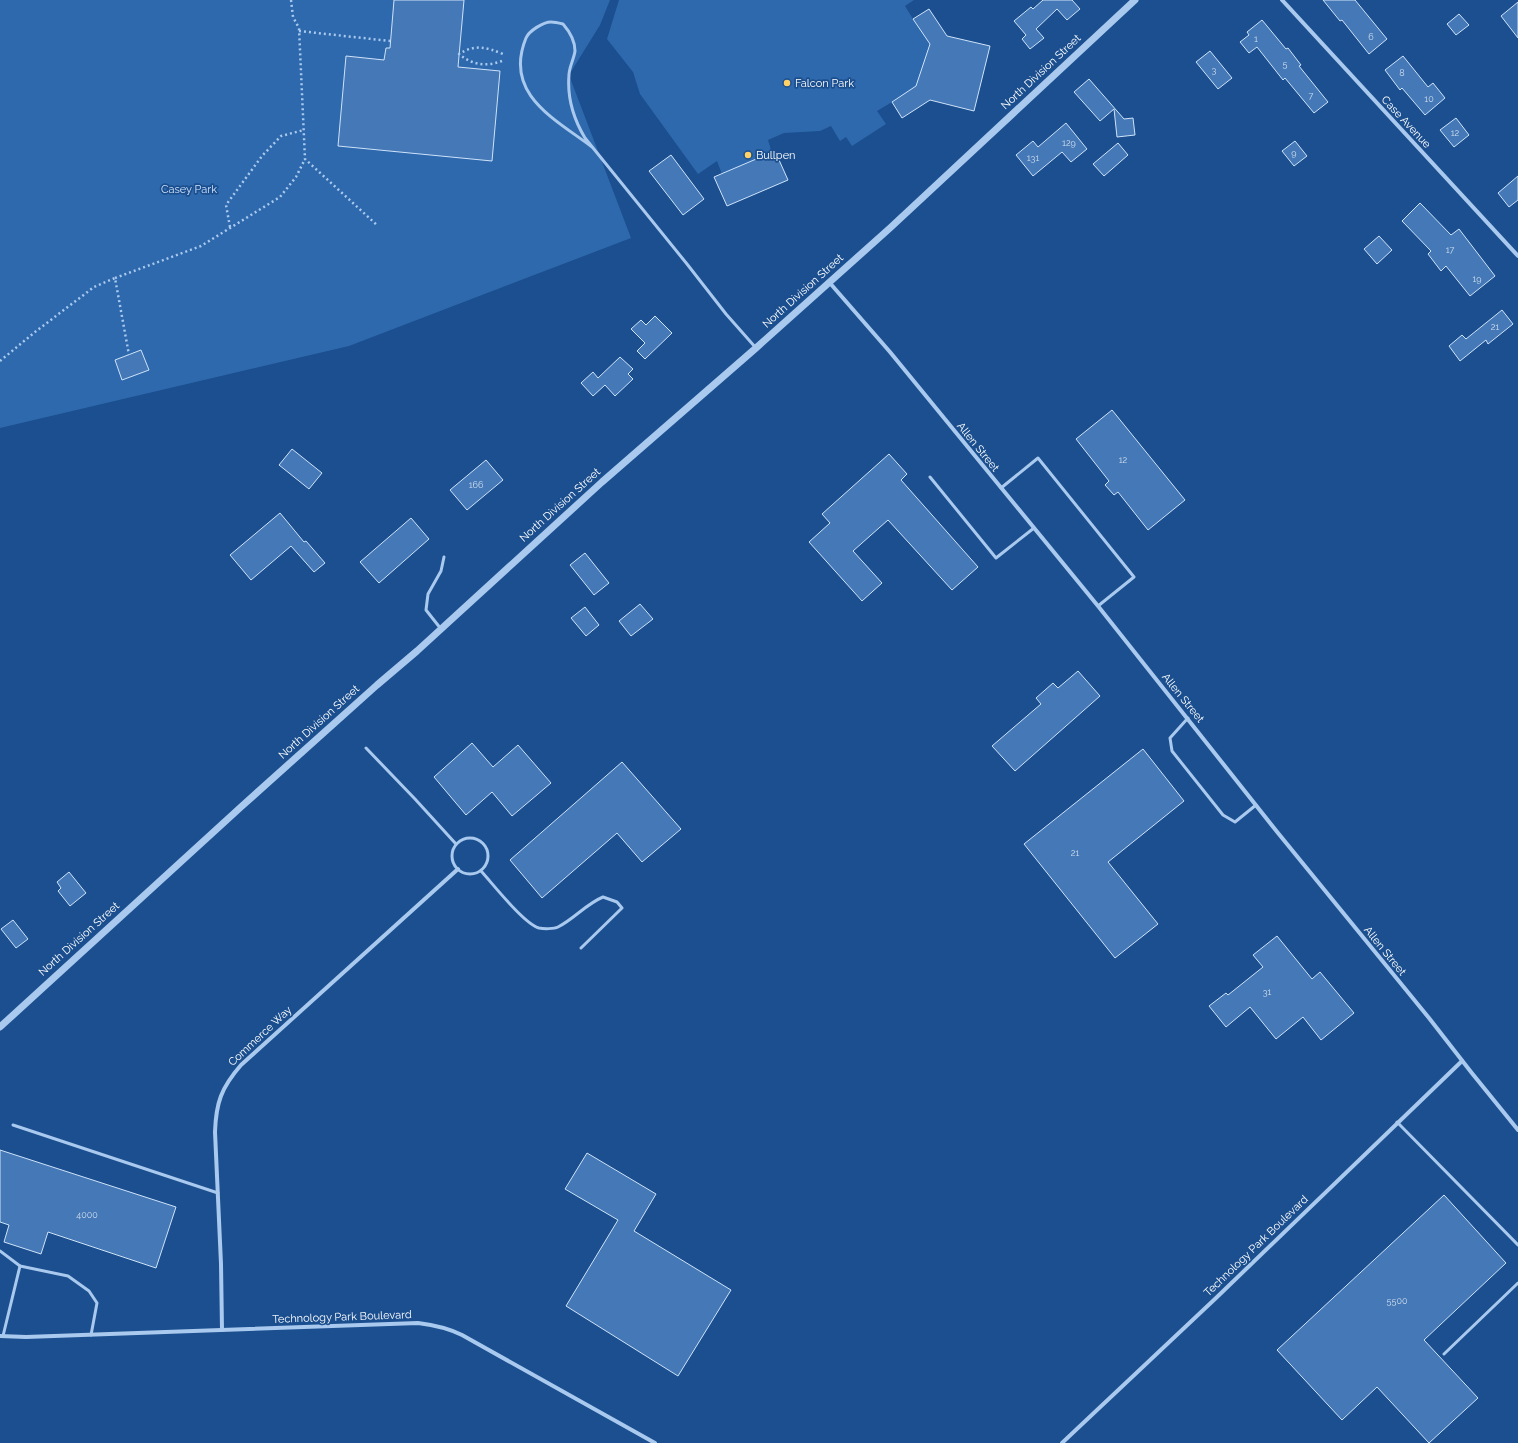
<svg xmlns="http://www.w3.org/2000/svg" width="1518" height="1443" font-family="Raleway,sans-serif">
	<rect width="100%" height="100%" fill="#1b4f8f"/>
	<g fill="#2e69ad">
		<polygon points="0,0 610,0 600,25 569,75 631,238 349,346 0,428"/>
		<polygon points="619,0 914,0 905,6 913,19 929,9 949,40 933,98 902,118 892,102 877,111 886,124 852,146 846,137 840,141 831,126 820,131 784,133 768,140 772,153 722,174 717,161 698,174 640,94 633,72 607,39"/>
	</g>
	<g fill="#4478b7" stroke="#cfe3fa">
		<polygon points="394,0 464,0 458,67 500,71 492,161 338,146 346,56 384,60 386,48 390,48"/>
		<polygon points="1043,0 1072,0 1080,9 1067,20 1057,9 1036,29 1044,38 1030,49 1022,39 1026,35 1014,21 1031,7 1033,9"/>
		<polygon points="1323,0 1355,0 1387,39 1369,54 1342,20 1340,21"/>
		<polygon points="1518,2 1518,38 1501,16"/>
		<polygon points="929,9 947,36 990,46 974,111 930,100 902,118 892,102 916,86 930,44 913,19"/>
		<polygon points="1459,14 1469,25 1456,35 1447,24"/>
		<polygon points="1262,20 1286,49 1288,48 1301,65 1299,66 1328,102 1314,113 1285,78 1283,80 1257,47 1249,53 1240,42 1249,35 1247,32"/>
		<polygon points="1210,51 1232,78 1218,89 1196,62"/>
		<polygon points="1403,56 1428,87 1433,83 1445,98 1425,115 1402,88 1400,90 1385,70"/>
		<polygon points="1089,79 1124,119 1133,118 1135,135 1117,137 1114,109 1100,121 1074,92"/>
		<polygon points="1456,118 1469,135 1454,147 1440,130"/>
		<polygon points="1066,123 1087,149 1071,162 1062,152 1033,176 1016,155 1033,141 1038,147"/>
		<polygon points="1295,141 1307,156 1294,166 1282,151"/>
		<polygon points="1118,143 1128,155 1104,176 1093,164"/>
		<polygon points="775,151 788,180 727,206 714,177"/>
		<polygon points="671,155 704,199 683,215 649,171"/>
		<polygon points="1518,176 1518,200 1509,207 1498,193"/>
		<polygon points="1420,203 1451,235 1459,229 1495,276 1470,296 1446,266 1441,271 1428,254 1431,251 1402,221"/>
		<polygon points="1379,236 1392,250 1377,264 1364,249"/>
		<polygon points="1502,310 1513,324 1488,344 1486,340 1460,361 1449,346 1462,335 1466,339"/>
		<polygon points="655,316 672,333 645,359 637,351 645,343 631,329 641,320 646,325"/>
		<polygon points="141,350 149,370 122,380 115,360"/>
		<polygon points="620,357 633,369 628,374 633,379 615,396 605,385 593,396 581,383 593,372 598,378"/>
		<polygon points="1112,410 1185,500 1148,530 1118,492 1114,495 1105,485 1109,481 1076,439"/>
		<polygon points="292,449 322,473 309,489 279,465"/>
		<polygon points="889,454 907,474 901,480 978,567 952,590 888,520 853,551 882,583 862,601 809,542 830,523 822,514"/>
		<polygon points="486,460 503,480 467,510 450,490"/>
		<polygon points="280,513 304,542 306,541 325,563 314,572 291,546 251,580 230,555"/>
		<polygon points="411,518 429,539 379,583 360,562"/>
		<polygon points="585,553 609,583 594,595 570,565"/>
		<polygon points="640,604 653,619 631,636 619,621"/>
		<polygon points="585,607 599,625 586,636 571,618"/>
		<polygon points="1078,671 1100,696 1015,771 992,746 1041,704 1036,698 1053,683 1058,688"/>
		<polygon points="472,743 493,767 518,745 551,783 512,816 492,792 466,815 434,777"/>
		<polygon points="1143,749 1184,801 1108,862 1158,924 1115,958 1024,844"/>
		<polygon points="622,762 681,829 642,862 617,833 542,898 510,860"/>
		<polygon points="69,872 86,893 70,906 58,891 61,888 57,882"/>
		<polygon points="13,920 28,939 16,948 1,929"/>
		<polygon points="1277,936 1312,979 1320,972 1354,1013 1321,1040 1303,1017 1276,1039 1250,1007 1226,1027 1209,1006 1226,993 1228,995 1263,967 1253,955"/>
		<polygon points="0,1150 176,1207 156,1268 48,1232 41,1254 4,1242 9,1225 0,1222"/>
		<polygon points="587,1153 656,1194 634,1231 731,1290 678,1376 566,1306 618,1220 565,1189"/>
		<polygon points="1444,1195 1506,1263 1424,1340 1478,1398 1429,1443 1377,1387 1342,1420 1277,1350"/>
	</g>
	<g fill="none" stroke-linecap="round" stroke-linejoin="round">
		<g stroke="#a9c9ee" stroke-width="2.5" stroke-dasharray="2 3" stroke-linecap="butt">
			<polyline points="291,0 293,17 299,28 305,159 378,226"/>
			<polyline points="299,31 390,41"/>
			<path d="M502 61C486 67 472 65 459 54 475 44 486 47 503 54"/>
			<polyline points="230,227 226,205 262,156 281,136 304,130"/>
			<polyline points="115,278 201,246 280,197 296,177 305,159"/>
			<polyline points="0,361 35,332 94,287 115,278 129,355"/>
		</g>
		<g stroke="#a9c9ee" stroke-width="3">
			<path d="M592 147C555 119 503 94 526 38 529 31 543 22 551 22 555 22 559 23 563 24 570 32 575 40 575 51 574 59 569 67 569 75 567 98 573 118 585 138L687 264 726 314 756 348"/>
			<polyline points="930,477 996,558 1034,528"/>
			<polyline points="1001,488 1038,458 1134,577 1098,606"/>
			<polyline points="441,629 426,610 428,594 441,571 444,557"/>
			<polyline points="1188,718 1170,738 1172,751 1223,815 1235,822 1256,805"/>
			<polyline points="366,748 415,799 456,844"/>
			<circle cx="470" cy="856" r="18"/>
			<path d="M481 871C493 884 524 924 539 928 544 929 554 929 558 927 574 919 586 904 603 897L617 902 622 908 581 948"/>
			<polyline points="1397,1122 1518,1245"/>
			<polyline points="13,1125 218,1193"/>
			<polyline points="0,1251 20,1266 68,1276 89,1291 97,1303 91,1335"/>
			<polyline points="3,1336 20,1266"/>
			<polyline points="1444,1354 1518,1283"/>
		</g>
		<g stroke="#a9c9ee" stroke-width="4">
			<polyline points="1282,0 1518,256"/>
			<polyline points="829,282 890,352 1098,606 1278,833 1429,1018 1471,1072 1518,1130"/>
			<path d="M222 1330 221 1264 215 1132C216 1103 221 1088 241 1065L458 869"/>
			<path d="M0 1336 26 1337 418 1323C434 1325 448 1328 462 1335L655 1443"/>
			<polyline points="1062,1443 1216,1298 1462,1061"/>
		</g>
		<polyline stroke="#a9c9ee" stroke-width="7" points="0,1027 242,806 377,685 417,651 602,482 756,348 890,228 1135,0"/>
	</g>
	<g fill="#ffd166" stroke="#1b4f8f" stroke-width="1.5">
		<circle cx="787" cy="83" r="4"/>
		<circle cx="748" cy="155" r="4"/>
	</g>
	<g text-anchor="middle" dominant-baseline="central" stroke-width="3.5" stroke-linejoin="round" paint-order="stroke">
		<g font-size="9" fill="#d0dded">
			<text x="1371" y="37">6</text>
			<text x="1256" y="39">1</text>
			<text x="1285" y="64">5</text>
			<text x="1214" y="70">3</text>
			<text x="1402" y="73">8</text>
			<text x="1311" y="96">7</text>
			<text x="1429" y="99">10</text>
			<text x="1455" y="133">12</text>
			<text x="1069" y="143">129</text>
			<text x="1294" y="153">9</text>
			<text x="1033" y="158">131</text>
			<text x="1450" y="250">17</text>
			<text x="1477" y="279">19</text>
			<text x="1495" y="327">21</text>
			<text x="1123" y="460">12</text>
			<text x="476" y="485">166</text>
			<text x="1075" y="853">21</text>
			<text x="1267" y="992">31</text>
			<text x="87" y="1215">4000</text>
			<text x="1397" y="1301">5500</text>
		</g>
		<g font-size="11" fill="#fff" stroke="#1b4f8f">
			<text transform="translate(1041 72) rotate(-43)">North Division Street</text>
			<text transform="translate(1406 122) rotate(47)">Case Avenue</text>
			<text transform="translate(803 291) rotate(-42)">North Division Street</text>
			<text transform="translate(978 447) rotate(51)">Allen Street</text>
			<text transform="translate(560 505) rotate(-42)">North Division Street</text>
			<text transform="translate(1183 698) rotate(51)">Allen Street</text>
			<text transform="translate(319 722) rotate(-42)">North Division Street</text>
			<text transform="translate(79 939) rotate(-42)">North Division Street</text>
			<text transform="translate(1385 951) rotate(51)">Allen Street</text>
			<text transform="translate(260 1036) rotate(-43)">Commerce Way</text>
			<text transform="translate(1256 1246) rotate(-44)">Technology Park Boulevard</text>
			<text transform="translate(342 1317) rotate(-2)">Technology Park Boulevard</text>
		</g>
		<g font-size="11" fill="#fff" stroke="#1b4f8f" text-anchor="start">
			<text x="795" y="83">Falcon Park</text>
			<text x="756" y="155">Bullpen</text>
		</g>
		<g font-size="11" fill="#cfe3fa" stroke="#1b4f8f">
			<text x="189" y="189">Casey Park</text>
		</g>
	</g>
</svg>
